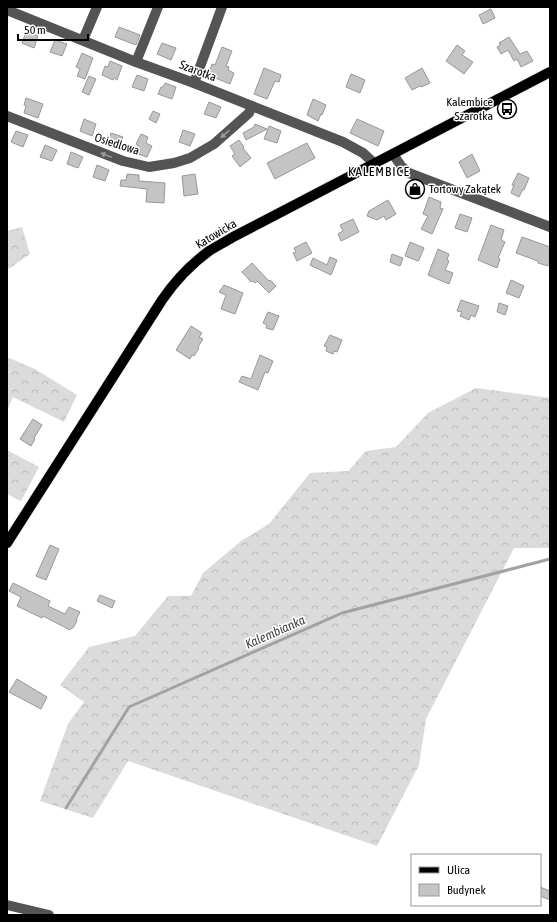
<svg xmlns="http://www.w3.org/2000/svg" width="557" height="922" font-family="'Asap Condensed',sans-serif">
	<defs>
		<pattern id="forest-crowns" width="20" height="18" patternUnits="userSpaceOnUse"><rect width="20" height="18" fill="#dbdbdb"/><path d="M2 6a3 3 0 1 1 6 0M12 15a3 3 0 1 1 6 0" fill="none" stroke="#bababa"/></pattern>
	</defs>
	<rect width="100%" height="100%" fill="#fff"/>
	<g fill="url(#forest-crowns)">
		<polygon points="22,227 30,254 7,270 7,231"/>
		<polygon points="7,357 35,369 77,395 64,422 13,397 7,411"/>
		<polygon points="476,388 550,398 550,548 514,548 426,719 419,765 377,846 128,761 93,818 40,801 68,724 84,702 60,685 89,647 135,636 168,596 191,596 203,573 241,541 269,524 310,473 348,471 366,451 396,447 428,413"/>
		<polygon points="7,450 39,467 21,501 7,494"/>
	</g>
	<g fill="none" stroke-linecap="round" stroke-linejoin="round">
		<polyline stroke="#a2a2a2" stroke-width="3" points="66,808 129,707 342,613 550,559"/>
	</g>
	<g fill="#c4c4c4" stroke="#989898">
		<polygon points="491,9 495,18 483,24 479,15"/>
		<polygon points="119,27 140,35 136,45 115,37"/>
		<polygon points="26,32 38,36 34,48 22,43"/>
		<polygon points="509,37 520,54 527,51 533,61 521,67 517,59 514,61 508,50 501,54 497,47 501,44 499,43"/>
		<polygon points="55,40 67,44 62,56 50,52"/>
		<polygon points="162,43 176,48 171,60 157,54"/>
		<polygon points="457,45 465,51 462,55 473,62 464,74 446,61"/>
		<polygon points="222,47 232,51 226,66 229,67 228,70 234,73 230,84 208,75 212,64 215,65"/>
		<polygon points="82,53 93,58 85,79 77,76 80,69 76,67"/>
		<polygon points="110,61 122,66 117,80 114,78 113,80 102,75 105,66 108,67"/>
		<polygon points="264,68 281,75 279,82 275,81 267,99 254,94"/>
		<polygon points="422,68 430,83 421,87 420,86 412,90 405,78"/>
		<polygon points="351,74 365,80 360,93 346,87"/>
		<polygon points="137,75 148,79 144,91 132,87"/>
		<polygon points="89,76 96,79 89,95 82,92"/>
		<polygon points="165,83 176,87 172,99 158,94 161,87 163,87"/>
		<polygon points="26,98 43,104 38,118 24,113 26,106 24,105"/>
		<polygon points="313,99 326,105 322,115 321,114 318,121 307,115"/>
		<polygon points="209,102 221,107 216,118 204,114"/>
		<polygon points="153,111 160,114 156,123 149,119"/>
		<polygon points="84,119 96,124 92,136 80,131"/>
		<polygon points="357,119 384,131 378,146 350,133"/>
		<polygon points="255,124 267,129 246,140 243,133 254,127"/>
		<polygon points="269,126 281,131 277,143 264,139"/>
		<polygon points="183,130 195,134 190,146 179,142"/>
		<polygon points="16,131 28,135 23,147 11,142"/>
		<polygon points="111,133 123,137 118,149 107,145"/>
		<polygon points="141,134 148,137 146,143 152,146 147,157 135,153 138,145 136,144"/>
		<polygon points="239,140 244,147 243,148 251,158 240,167 232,156 235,154 230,146"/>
		<polygon points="307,143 315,158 275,179 267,163"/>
		<polygon points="45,145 57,150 52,161 40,157"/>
		<polygon points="71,152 83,157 78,168 67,164"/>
		<polygon points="472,154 480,171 467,178 459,162"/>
		<polygon points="97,165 109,170 105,181 93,177"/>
		<polygon points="518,173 529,178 524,190 523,189 519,197 511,193 514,185 512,185"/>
		<polygon points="127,174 139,175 139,181 165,183 164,203 146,202 147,189 120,186 121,180 126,180"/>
		<polygon points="195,174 198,194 184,196 182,176"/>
		<polygon points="411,186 422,191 419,197 408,193"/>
		<polygon points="429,197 441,202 440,208 443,209 432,234 421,229 428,216 423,214"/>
		<polygon points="388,200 396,214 386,220 384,216 377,220 367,216 369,211"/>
		<polygon points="460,214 472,218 467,232 455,228"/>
		<polygon points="353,219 359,232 341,241 338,234 343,231 340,225"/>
		<polygon points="491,225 504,230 501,240 505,242 498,258 500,259 497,268 478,260"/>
		<polygon points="522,237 550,247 550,262 548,266 538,263 538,261 516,253"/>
		<polygon points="306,242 312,253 297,261 293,253 296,252 294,248"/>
		<polygon points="410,242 424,248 419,260 418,261 405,256"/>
		<polygon points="438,249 449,254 447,260 449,261 445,270 453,273 449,284 428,275"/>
		<polygon points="392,254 403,258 400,266 390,262"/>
		<polygon points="330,257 337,260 331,275 310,265 313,258 327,265"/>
		<polygon points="252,263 269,281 270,280 276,286 269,293 257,281 255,283 253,281 251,282 242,272"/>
		<polygon points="511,280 524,286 519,298 506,293"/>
		<polygon points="224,285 243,293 235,314 221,309 226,295 219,292"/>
		<polygon points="461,300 479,306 475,317 471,315 469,320 460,316 462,312 457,311"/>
		<polygon points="499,303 508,306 505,315 497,312"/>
		<polygon points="268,312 279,316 273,330 266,328 267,325 263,323"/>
		<polygon points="191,326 202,333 199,337 203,339 198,347 199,348 194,356 192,355 190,359 176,350"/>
		<polygon points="330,335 342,340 337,352 334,351 333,354 326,351 327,347 324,346"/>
		<polygon points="260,355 273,361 268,373 265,372 258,390 239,382 242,376 251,379"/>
		<polygon points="33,419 42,425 34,438 35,439 31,446 20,439"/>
		<polygon points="50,545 59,549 46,580 36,576"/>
		<polygon points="13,583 50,601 48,606 65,614 69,607 80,612 76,620 77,621 73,628 72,628 70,630 43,616 42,618 17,606 21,597 9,591"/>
		<polygon points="100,595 115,601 112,608 97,601"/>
		<polygon points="17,679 47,697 41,709 9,692"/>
		<polygon points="540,887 550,891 550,900 540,896"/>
	</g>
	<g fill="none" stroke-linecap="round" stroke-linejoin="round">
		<g stroke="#dbdbdb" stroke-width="11">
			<path id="major" d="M7 543 162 300C175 281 190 265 209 251 217 246 225 242 233 237L550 72"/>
		</g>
		<g stroke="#545454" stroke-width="10">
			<polyline points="7,10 136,62 194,83 343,142 363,153 375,164"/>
			<polyline points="83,40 97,7"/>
			<polyline points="136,62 158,7"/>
			<polyline points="194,83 222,7"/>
			<polyline points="7,116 123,161 149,167 174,163 190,158 214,144 249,113 252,106"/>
			<polyline points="393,154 401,166 409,173 550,227"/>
			<polyline points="7,905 49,915"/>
		</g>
		<use href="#major" stroke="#000" stroke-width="10"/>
	</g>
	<defs><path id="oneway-solid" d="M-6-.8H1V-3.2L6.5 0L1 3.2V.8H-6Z"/></defs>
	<g fill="#989898">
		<use href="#oneway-solid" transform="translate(225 134) rotate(139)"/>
		<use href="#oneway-solid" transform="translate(106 155) rotate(-159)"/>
	</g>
	<defs>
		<g id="bus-ring" transform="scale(1)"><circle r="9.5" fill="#fff" stroke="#000" stroke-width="1.5"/><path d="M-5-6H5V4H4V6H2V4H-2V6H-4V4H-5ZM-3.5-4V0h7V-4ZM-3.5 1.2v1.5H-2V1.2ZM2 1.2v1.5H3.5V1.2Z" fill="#000"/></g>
		<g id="shop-ring" transform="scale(1)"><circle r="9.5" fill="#fff" stroke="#000" stroke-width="1.5"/><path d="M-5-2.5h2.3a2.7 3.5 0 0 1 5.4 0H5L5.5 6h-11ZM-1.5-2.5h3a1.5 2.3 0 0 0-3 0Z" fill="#000"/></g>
	</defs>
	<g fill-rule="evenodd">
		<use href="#bus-ring" x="507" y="109"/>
		<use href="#shop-ring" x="415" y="189"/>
	</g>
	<g text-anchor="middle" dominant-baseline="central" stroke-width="3" stroke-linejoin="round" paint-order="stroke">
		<g font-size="12" fill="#000" stroke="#fff">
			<text transform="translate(198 71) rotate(21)">Szarotka</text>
			<text transform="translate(117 144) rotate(18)">Osiedlowa</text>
			<text transform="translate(216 234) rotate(-31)">Katowicka</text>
		</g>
		<g font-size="12" fill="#000" stroke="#fff" text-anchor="end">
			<text x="493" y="102">Kalembice<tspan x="493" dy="14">Szarotka</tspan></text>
			<text x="429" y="189" text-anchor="start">Tortowy Zakątek</text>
		</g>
		<g font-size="13" letter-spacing="1" fill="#000" stroke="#fff">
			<text x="379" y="171">KALEMBICE</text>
		</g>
		<g font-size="13" font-style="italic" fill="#434343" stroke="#fff">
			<text transform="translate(275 632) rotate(-24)">Kalembianka</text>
		</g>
	</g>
	<rect width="557" height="922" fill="none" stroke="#000000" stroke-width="16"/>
	<rect x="411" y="854" width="130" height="52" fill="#ffffff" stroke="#999999"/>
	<rect x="419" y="867" width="20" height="6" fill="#000000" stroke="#999999"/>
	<text x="447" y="874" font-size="12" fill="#000000">Ulica</text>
	<rect x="419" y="884" width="20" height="12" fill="#c4c4c4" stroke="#999999"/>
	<text x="447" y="894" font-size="12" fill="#000000">Budynek</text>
	<path d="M18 34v6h70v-6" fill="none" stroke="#000000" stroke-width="2"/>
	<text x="24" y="34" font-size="12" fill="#000000" stroke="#ffffff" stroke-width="3" paint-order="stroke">50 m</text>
</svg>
